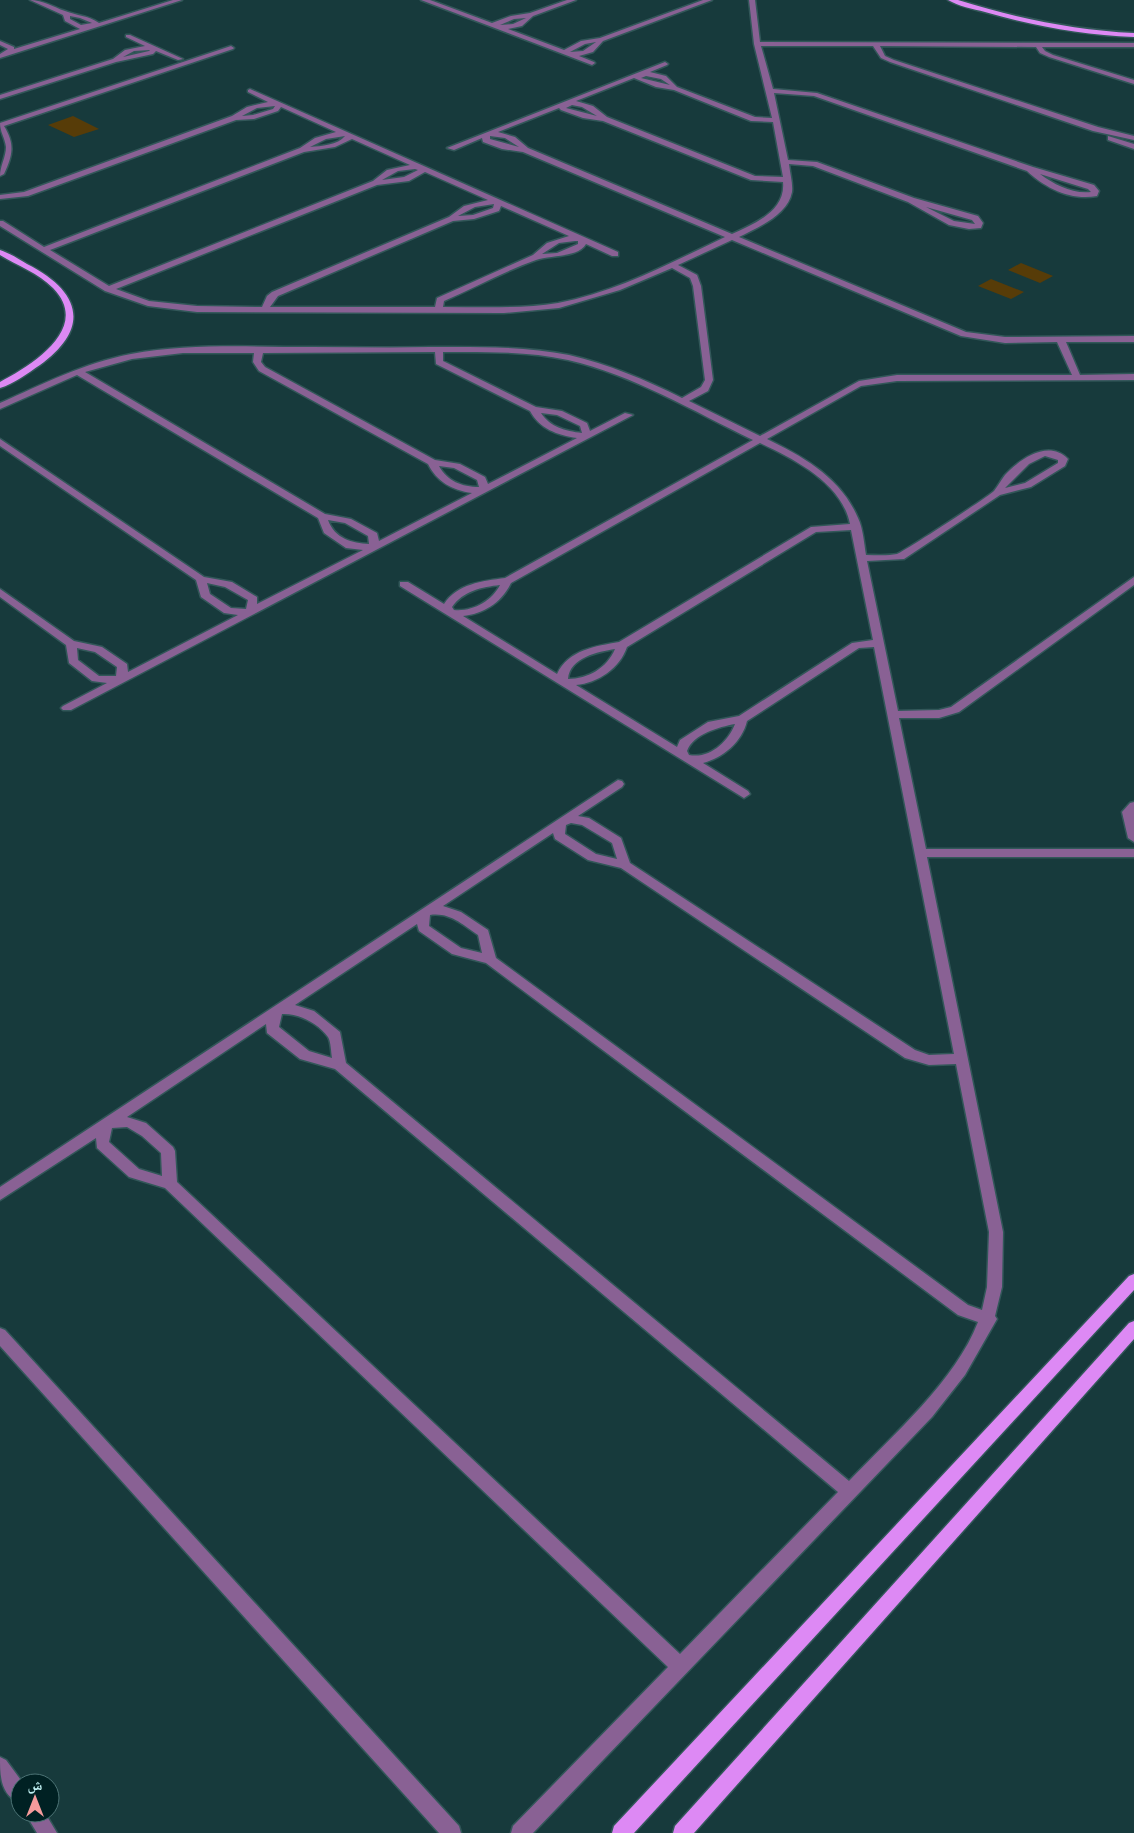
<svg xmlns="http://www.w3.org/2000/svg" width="1134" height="1833" font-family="Lora,'Noto Naskh Arabic',serif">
	<rect width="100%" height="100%" fill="#173a3c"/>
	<g fill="#573c08">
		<polygon points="73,116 99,129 74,137 48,125"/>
		<polygon points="1021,263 1053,276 1040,283 1008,270"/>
		<polygon points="991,279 1024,292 1011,299 978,286"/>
	</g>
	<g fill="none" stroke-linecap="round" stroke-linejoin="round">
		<g stroke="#325759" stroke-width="3">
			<g id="minor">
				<path d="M30 0C43 0 53 7 65 11 77 16 88 15 99 23L173 0H182L0 58V54L8 49 0 45V41L14 47V49L80 29 65 21 63 15ZM70 16 80 18 92 23 81 25 70 19Z"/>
				<path d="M421 0H430L492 23 511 16 530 13 567 0H576L533 16 522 26 508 29 564 50 581 41 600 38 703 0H712L603 41 593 52 579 56 594 62 595 63 592 65ZM526 18 513 24 500 25 514 19ZM596 42 583 51 570 52 585 44Z"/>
				<path d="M749 0H755L760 42 1134 43V47H1042L1045 51 1053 55 1134 80V84L1049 57 1040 53 1036 47 880 46 885 56 894 60 1098 127 1134 136V140L1093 131 890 62 881 58 873 46H761L773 89 817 93 1033 167 1094 185 1099 191 1097 196C1071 201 1045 188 1027 171L814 96 774 93 788 160 817 162 914 198 978 216 983 223 981 228 969 229 949 225 908 202 813 166 789 164C790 174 793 183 792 192 788 215 757 228 739 237L966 332 1005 337 1134 336V342H1066L1080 375 1134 374V380L897 381 861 386 767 439C804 457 841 478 858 518 863 528 864 543 866 555 876 555 888 556 897 554 903 552 988 497 994 491 998 486 1001 480 1005 475 1020 459 1048 439 1068 459L1065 466 1031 487 1000 495 904 559 867 561 898 711 939 710 951 707 1134 577V585L959 712 939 718H899L926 849H1134V857H927L1003 1232 1002 1287 995 1316 997 1319 965 1375 932 1417 533 1833H511L513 1826 668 1667 165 1188 129 1177 97 1148 96 1138 0 1200V1187L618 780 622 781 624 784 622 787 578 816 589 818 621 838 630 863 915 1050 929 1055 954 1054 874 647 859 648 747 721C742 742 723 758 703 763L748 791 750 794 744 798 400 586V582H408L444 604C457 584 482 581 505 578L753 440C693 411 633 375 568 360 527 351 485 352 443 352V361L536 407 562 411 587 423 590 431 625 413 633 415 71 710H63L61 708 63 706 107 683 92 681 69 663 66 645 0 597V589L74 641 102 647 127 664 128 672 238 615 224 613 201 597 196 580 0 446V439L204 577 232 582 257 597V604L363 550 346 548 324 533 318 518 77 375 0 409V403C43 384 84 363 131 354 190 343 252 347 312 347 351 347 390 348 430 347 476 347 523 346 569 355 608 364 646 380 682 398L701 387 705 380 693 286 690 278 672 268 620 290 559 308 504 313 197 312 148 306 105 291 0 226V221H3L44 247 300 148 315 138 336 132 281 107 278 111 254 119 236 120 28 196 0 199V195L24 192 232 116 247 107 268 102 248 92V90L250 89 618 252V256H612L586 244C578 258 549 255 536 260 505 271 474 288 444 301L443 307C481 307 521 309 558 303 617 292 672 262 725 237L523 152 502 149 483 142 482 138 454 150 447 148 665 62 668 64 667 65 650 72 666 76 677 87 755 117 772 118 754 44ZM646 76 661 79 670 85 641 78ZM634 78 656 87 674 90 751 121 773 122 783 177 755 176 607 117 593 106 576 101ZM572 105 582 107 597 116 566 108ZM275 106 273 109 253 115 242 116 257 108ZM559 108 561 110 583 118 603 121 751 180 783 182C786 211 754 224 732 234L528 148 515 137 498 132ZM345 136C338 145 321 146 310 147L326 139ZM490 136 505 138 519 147 490 139ZM352 139 410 165 387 170 373 181 109 286 50 250 304 152 335 147ZM415 169 418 170 404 177 382 180 398 171ZM425 172 488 200 464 206 449 217 272 292 267 296 262 307 197 306 149 301 116 289 377 185 409 181ZM1040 174 1088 189 1091 192C1072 194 1055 185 1040 174ZM494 204 493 208 473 215 458 216 475 207ZM501 206 569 236 547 243 533 255 437 298 435 307H270L278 296 453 221 474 219 499 211ZM926 207 972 220 975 224 954 221ZM732 240 961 336 1005 343 1057 342 1072 375H897L859 381 760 436 689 401 708 391 713 380 701 286 697 275 678 265ZM575 241H578V244L557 253 542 254 559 243ZM435 352 436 364 530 411C540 429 557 435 577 438L488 484 485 477 460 464 435 460 265 367 261 362 263 353ZM183 353H254L253 362 259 371 428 464C437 482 452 490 472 493L379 541 377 533 351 519 325 514 85 372 132 359ZM541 413 557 415 580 426 582 433C565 431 550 427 541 413ZM760 443C794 459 842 483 850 524L811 527 619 642C596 646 568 650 557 674L463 616C484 614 502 602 511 583ZM1045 456 1058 460V463L1025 483 1005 488 1029 464ZM439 466 454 468 477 480 479 487C462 487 447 481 439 466ZM328 520 345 523 368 536 369 544C352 543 335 539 328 520ZM851 530 873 640 852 643 739 716 708 722 680 740 677 747 576 685C598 683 620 668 627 647L816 532ZM207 583 225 587 248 600 246 609 231 608 210 594ZM500 585C492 601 472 612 454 610L452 607C463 591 482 587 500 585ZM77 648 95 652 117 667 116 676H99L78 660ZM615 649C607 668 588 679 568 679 570 657 598 652 615 649ZM735 724C728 742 710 759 689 755L687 751C693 734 719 727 735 724ZM571 823 582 825 612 843 617 859 596 854 565 834 566 825ZM553 833 555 839 588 860 621 868 905 1058 929 1065 956 1064 989 1232 987 1287 982 1310 968 1305 496 958 488 930 461 912 443 906ZM430 915C450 912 463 925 478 935L482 953 461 948 429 926ZM417 924 419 931 452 954 486 963 958 1315 978 1322C956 1380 892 1436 849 1481L346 1063 340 1032 314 1011 295 1005ZM282 1014C298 1013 318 1023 328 1037 331 1042 331 1052 332 1058L309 1051 279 1027ZM266 1024 267 1033 300 1059 335 1069 838 1492 680 1654 177 1182 175 1151 173 1147 146 1123 127 1117ZM127 1127 142 1136 161 1153 162 1176 139 1169 109 1142 112 1128Z"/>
				<path d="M126 35H130L183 59 178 60 156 51 153 54 116 62 0 99V95L113 59 125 50 145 46 126 37ZM150 50 149 51 123 57 134 51Z"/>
				<path d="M231 46 234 48 233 49 4 126C15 144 13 155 4 174L0 176C0 166 6 157 6 147 5 138 0 132 0 123Z"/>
				<polygon points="1108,136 1134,144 1134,149 1108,140"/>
				<polygon points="1134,802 1134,842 1128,838 1122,812 1130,803"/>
				<polygon points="0,1328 5,1330 459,1826 461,1833 439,1833 0,1346"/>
				<path d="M0 1757 6 1760 23 1783H20V1803C0 1795 0 1775 0 1757Z"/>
				<polygon points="25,1813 45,1813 57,1833 37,1833"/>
			</g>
		</g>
		<g stroke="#325759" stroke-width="3">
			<g id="major">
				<path d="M948 0H958C1016 18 1073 30 1134 33V37C1083 35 1034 26 985 12 973 9 958 6 948 0Z"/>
				<path d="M0 250C9 253 19 259 27 264 80 291 92 327 40 365 28 373 14 384 0 388V382C32 365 92 328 53 288 38 273 18 266 0 255Z"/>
				<polygon points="1134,1274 1134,1290 634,1833 612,1833 614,1826 1129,1276"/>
				<polygon points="1134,1321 1134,1339 694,1833 673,1833 675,1826 1129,1323"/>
			</g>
		</g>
		<use href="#minor" fill="#896194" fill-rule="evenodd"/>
		<use href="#major" fill="#dd89f4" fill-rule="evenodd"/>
	</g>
	<g transform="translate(35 1798)"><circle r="24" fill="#002123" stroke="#4c7375"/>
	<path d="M0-4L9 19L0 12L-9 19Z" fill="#f59b9c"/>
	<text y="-8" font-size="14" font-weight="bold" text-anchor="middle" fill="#beeff1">ش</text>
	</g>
</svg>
